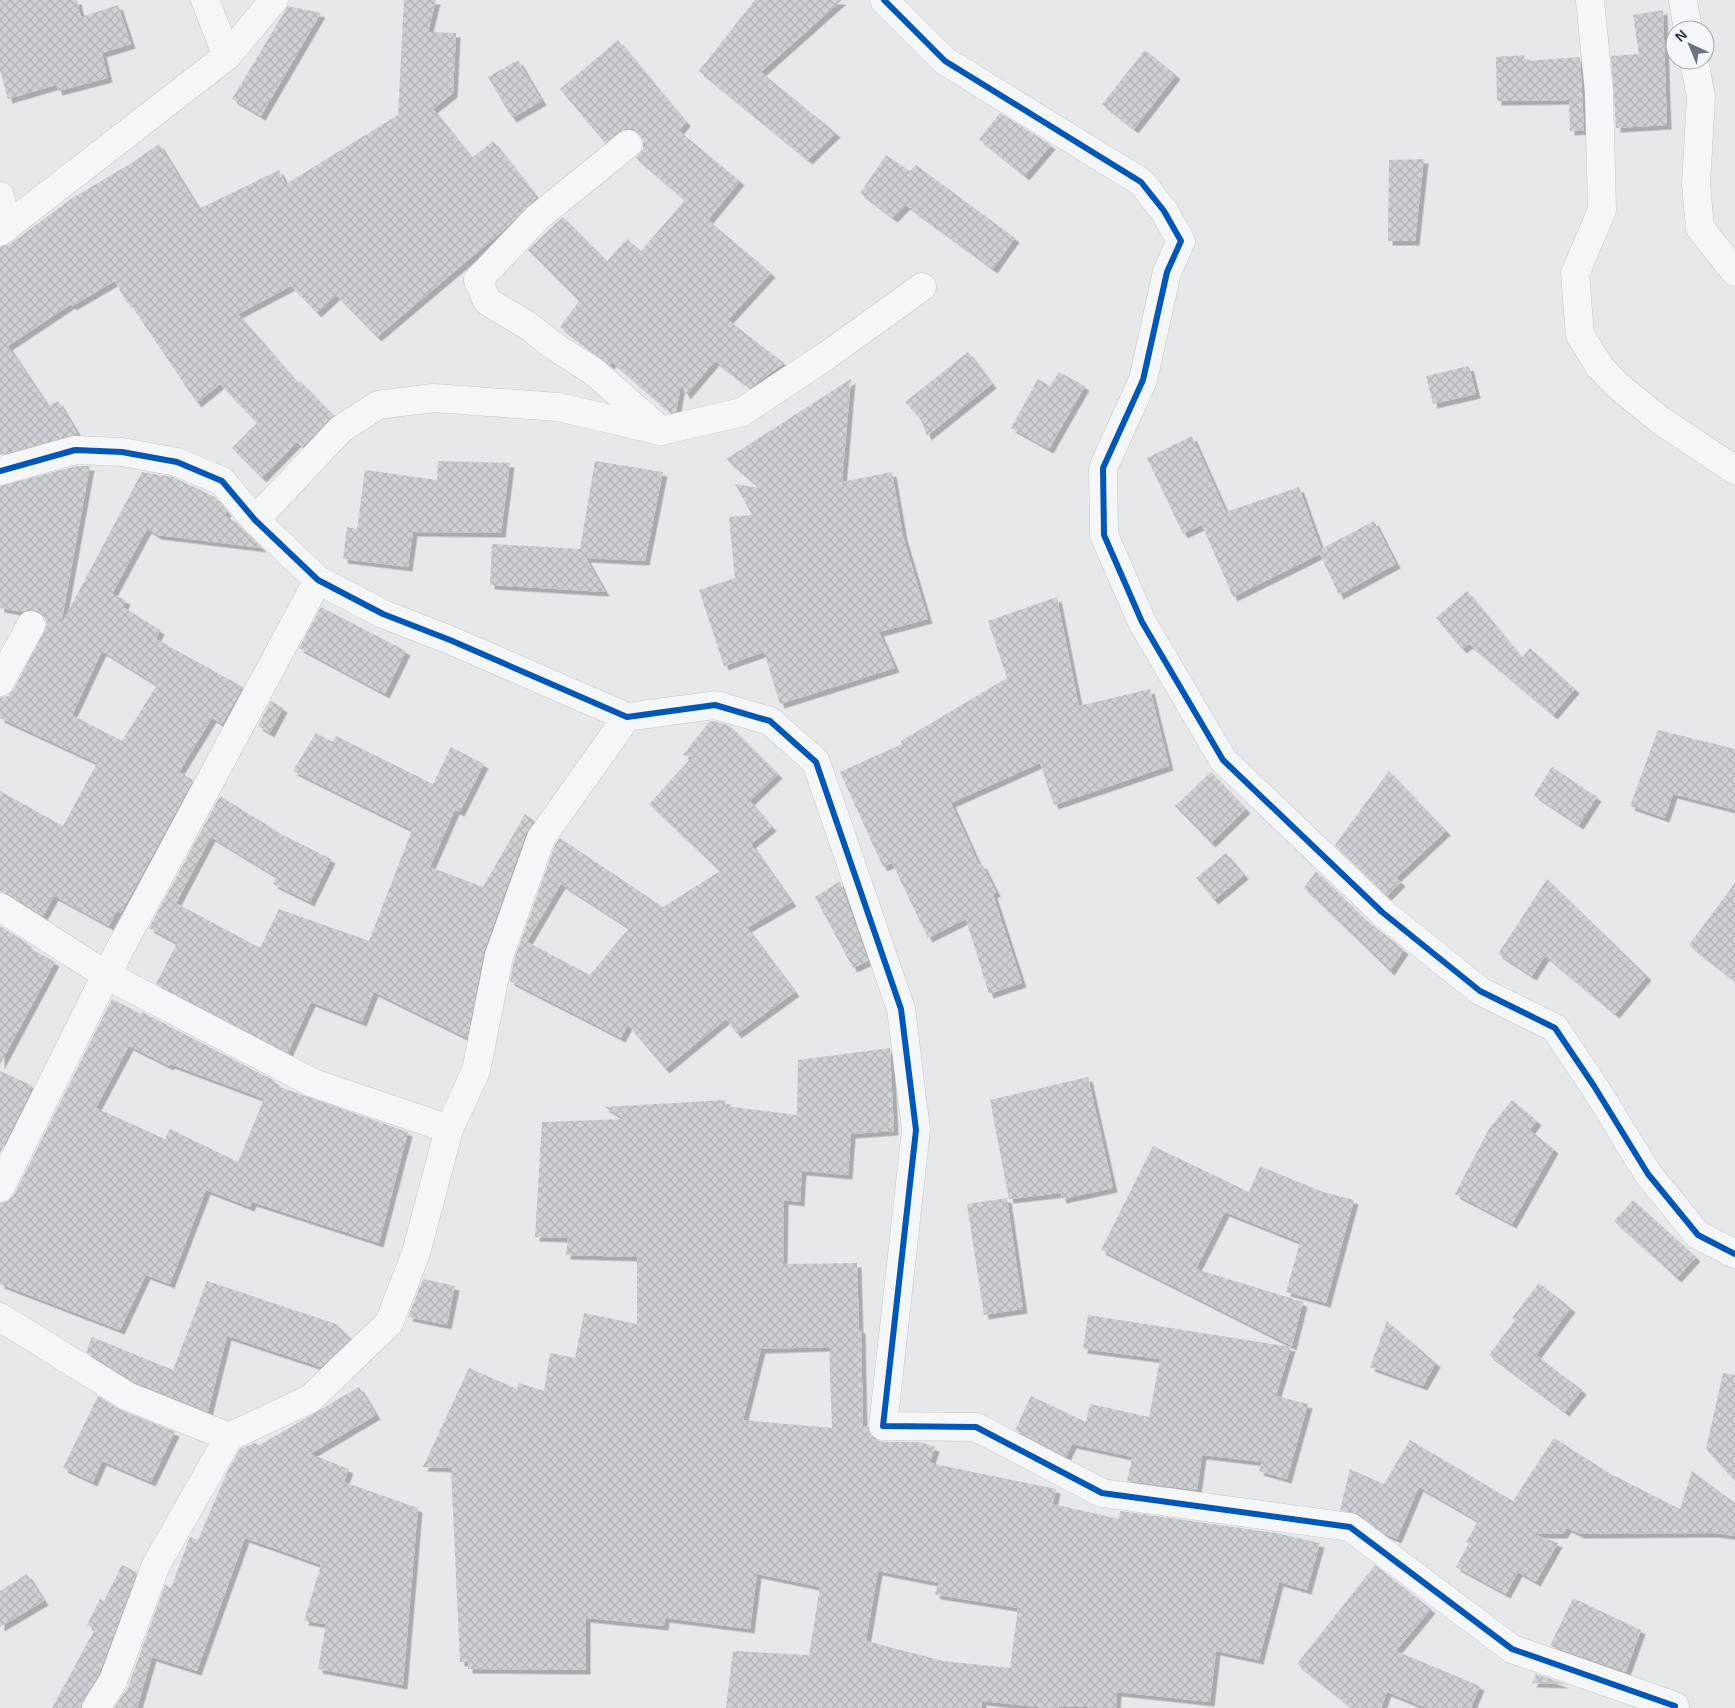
<svg xmlns="http://www.w3.org/2000/svg" width="1735" height="1708" font-family="Helvetica,sans-serif">
	<defs>
		<pattern id="building-cross-hatch" width="8" height="8" patternUnits="userSpaceOnUse" patternTransform="scale(1.25)"><rect width="8" height="8" fill="#ced0d3"/><path d="M0 0l8 8M0 8l8-8" fill="none" stroke="#b1b3b6"/></pattern>
		<filter id="shadow"><feDropShadow dx="4.5" dy="4.5" stdDeviation="0" flood-color="#0004"/></filter>
	</defs>
	<rect width="100%" height="100%" fill="#e6e8ea"/>
	<g fill="url(#building-cross-hatch)" fill-rule="evenodd" filter="url(#shadow)">
		<polygon points="0,0 77,0 81,17 118,5 131,44 102,53 108,78 58,91 56,85 8,99 0,71"/>
		<polygon points="404,0 436,0 428,32 456,33 453,93 433,109 472,158 493,141 537,197 506,228 377,337 336,295 317,313 291,286 238,314 298,383 300,381 333,415 302,447 297,442 262,478 232,448 257,423 220,384 197,403 129,302 127,303 115,281 72,306 71,304 8,346 48,406 58,401 78,434 0,455 0,247 10,244 71,199 133,162 159,144 199,209 279,170 286,184 398,115"/>
		<polygon points="755,0 842,0 761,72 836,133 808,160 699,71"/>
		<polygon points="288,6 321,13 261,116 232,99"/>
		<polygon points="1663,10 1667,125 1616,128 1611,56 1639,54 1633,15"/>
		<polygon points="618,40 686,122 679,131 740,181 708,220 771,273 728,320 784,363 750,388 715,361 686,395 681,385 676,412 671,413 612,362 610,365 560,327 579,301 528,250 563,217 607,261 627,239 641,251 685,200 636,158 643,149 643,141 640,134 633,129 625,129 605,143 560,89"/>
		<polygon points="1145,50 1176,75 1134,129 1102,104"/>
		<polygon points="1524,55 1525,61 1580,57 1584,130 1570,131 1569,100 1497,101 1496,57"/>
		<polygon points="518,60 542,101 512,118 488,77"/>
		<polygon points="1000,113 1051,145 1025,176 979,139"/>
		<polygon points="886,155 910,171 916,165 1015,238 993,269 906,205 893,218 860,193"/>
		<polygon points="1424,159 1415,241 1388,241 1389,160"/>
		<polygon points="968,352 992,384 927,436 921,420 905,402"/>
		<polygon points="1469,366 1476,394 1433,404 1426,376"/>
		<polygon points="1059,372 1085,386 1049,449 1011,428 1038,379 1050,386"/>
		<polygon points="851,379 842,482 892,472 903,536 928,619 879,632 895,668 780,704 764,652 724,666 699,590 735,578 729,517 752,515 735,484 759,488 726,459"/>
		<polygon points="1192,436 1226,512 1299,487 1321,549 1374,521 1396,564 1339,595 1320,554 1233,597 1202,525 1183,534 1147,458"/>
		<polygon points="438,461 510,463 501,533 413,532 408,567 343,559 347,527 357,529 365,470 437,480"/>
		<polygon points="595,461 663,472 645,561 586,558 605,592 490,585 492,544 580,549"/>
		<path d="M77 466H90L61 625 142 472 173 477 215 497 227 512 224 515 236 522 262 548 157 535 147 529 112 594 126 600 123 607 160 630 156 639 243 687 222 724 212 718 179 772 193 780 121 913 117 911 109 926 54 896 43 916 8 894 0 891V791L63 826 97 763 0 718V698L8 696 14 689 47 625 44 616 38 611 30 609 22 612 0 608V486ZM102 651 157 685 122 741 72 715Z"/>
		<polygon points="1467,591 1522,658 1530,648 1575,689 1553,715 1469,644 1462,649 1436,618"/>
		<polygon points="1057,597 1079,706 1150,689 1169,766 1054,805 1040,763 951,803 979,865 982,864 996,892 993,894 1022,983 989,994 966,919 928,938 892,863 883,867 840,772 902,744 901,741 1007,678 988,621"/>
		<polygon points="321,607 406,651 385,694 299,648"/>
		<polygon points="271,701 283,708 270,733 258,726"/>
		<path d="M714 721 730 726 778 774 750 801 772 827 751 844 792 902 747 928 795 992 737 1034 726 1019 665 1069 628 1025 621 1038 510 981 514 960 555 845 560 838 663 907 720 871 649 804 692 757 683 755 709 722ZM561 884 629 928 590 975 527 942Z"/>
		<polygon points="1658,730 1735,749 1735,810 1673,794 1665,818 1630,806"/>
		<polygon points="316,733 333,742 336,736 433,784 451,747 484,764 460,812 455,810 430,867 483,887 525,814 534,820 526,833 484,951 467,1038 374,992 362,1022 311,1002 288,1053 156,984 177,943 149,928 220,796 285,836 331,859 310,902 273,884 277,877 211,837 176,903 260,948 279,909 369,941 412,830 293,771"/>
		<polygon points="1552,767 1597,797 1579,825 1534,795"/>
		<polygon points="1389,771 1446,831 1396,878 1401,882 1387,896 1335,845"/>
		<polygon points="1211,772 1246,809 1211,843 1175,806"/>
		<polygon points="1226,853 1244,875 1214,900 1196,878"/>
		<polygon points="1316,871 1365,919 1404,950 1390,971 1304,888"/>
		<polygon points="1547,879 1647,976 1615,1014 1545,956 1532,976 1498,954"/>
		<polygon points="840,881 868,961 853,968 815,897"/>
		<polygon points="1735,883 1735,981 1689,945"/>
		<polygon points="0,926 27,943 26,946 55,962 0,1065"/>
		<path d="M112 999 141 1014 142 1012 275 1081 274 1085 408 1132 379 1243 252 1202 250 1207 206 1190 170 1284 146 1275 120 1330 0 1284V1203L8 1201 14 1195ZM129 1046 169 1066 170 1064 264 1099 238 1162 170 1129 165 1139 96 1108Z"/>
		<path d="M890 1048 894 1131 851 1134 848 1175 802 1171 800 1202 784 1200 783 1264 857 1263 859 1329H861L863 1426 868 1427 874 1439 882 1442H919L935 1447 930 1463 1056 1489 1053 1504 1119 1519 1120 1511 1276 1533 1320 1543 1307 1590 1279 1582 1259 1660 1216 1651 1210 1702 1117 1692 1116 1708 1059 1706 1058 1708H1047L982 1701V1708H726L733 1651 809 1655 820 1587 757 1574 750 1629 665 1618 664 1626 586 1618V1670L468 1669V1662H460L451 1468 423 1467 469 1368 517 1389 519 1383 544 1391 550 1353 575 1358 584 1313 637 1324V1257L566 1255 568 1238 535 1237 542 1122 625 1119 604 1107 726 1100 725 1106 797 1115 798 1060ZM829 1347 832 1428 743 1420 761 1349ZM878 1571 939 1583 935 1593 937 1595 1018 1608 1010 1668 943 1661 866 1641Z"/>
		<polygon points="0,1071 33,1086 0,1153"/>
		<polygon points="1088,1077 1113,1188 1062,1199 1061,1193 1009,1199 990,1100"/>
		<polygon points="1512,1100 1537,1121 1530,1130 1554,1149 1512,1224 1455,1194 1489,1129"/>
		<polygon points="1153,1146 1249,1192 1260,1166 1323,1192 1354,1200 1326,1303 1286,1292 1300,1242 1225,1212 1196,1269 1303,1302 1292,1346 1101,1250"/>
		<polygon points="1007,1198 1023,1309 984,1315 967,1204"/>
		<polygon points="1633,1200 1696,1257 1677,1278 1614,1221"/>
		<polygon points="423,1279 455,1286 447,1325 408,1317"/>
		<polygon points="207,1281 336,1324 351,1338 321,1367 227,1336 208,1412 134,1382 86,1352 92,1337 173,1370"/>
		<polygon points="1539,1283 1571,1308 1536,1355 1582,1390 1565,1412 1489,1355 1515,1320 1512,1318"/>
		<polygon points="1088,1315 1291,1347 1276,1396 1308,1404 1287,1479 1259,1471 1262,1462 1202,1455 1197,1490 1127,1481 1132,1457 1072,1444 1066,1457 1015,1430 1031,1396 1086,1422 1090,1404 1149,1417 1160,1359 1083,1349"/>
		<polygon points="1387,1321 1436,1363 1423,1386 1370,1367"/>
		<polygon points="1723,1373 1735,1375 1735,1481 1706,1449"/>
		<polygon points="359,1387 376,1415 310,1454 349,1469 344,1482 418,1508 403,1685 318,1669 326,1624 304,1621 321,1565 245,1538 197,1671 152,1657 137,1708 114,1708 128,1687 165,1585 171,1588 190,1537 198,1540 228,1470 240,1449 254,1443 260,1445"/>
		<polygon points="98,1396 121,1410 175,1432 151,1482 102,1461 93,1482 63,1468"/>
		<polygon points="1554,1438 1611,1474 1680,1509 1692,1471 1735,1503 1735,1536 1714,1533 1580,1534 1567,1528 1563,1534 1533,1534 1558,1543 1536,1582 1518,1572 1506,1594 1456,1567 1469,1543 1466,1542 1478,1521 1419,1487 1397,1539 1385,1534 1359,1514 1340,1510 1350,1469 1384,1484 1410,1440 1513,1501"/>
		<polygon points="122,1565 137,1572 99,1674 83,1700 80,1708 52,1708 95,1629 87,1625 100,1599 104,1601"/>
		<polygon points="1375,1565 1431,1609 1396,1651 1480,1686 1471,1708 1426,1708 1387,1692 1381,1708 1352,1708 1297,1664"/>
		<polygon points="27,1574 44,1601 0,1627 0,1591"/>
		<polygon points="1573,1598 1641,1630 1626,1672 1550,1646"/>
		<polygon points="1536,1674 1565,1684 1532,1683"/>
	</g>
	<g fill="none" stroke-linecap="round" stroke-linejoin="round">
		<g stroke="#c4c6c8" stroke-width="29">
			<g id="street">
				<polyline points="205,0 227,56"/>
				<polyline points="884,0 945,61 1141,182 1164,211 1181,241 1167,272 1143,380 1103,468 1104,535 1142,622 1223,760 1382,912 1480,991 1555,1028 1594,1086 1648,1174 1698,1235 1735,1254"/>
				<polyline points="1590,0 1599,91 1602,210 1575,274 1580,335 1600,367 1617,385 1660,420 1735,470"/>
				<polyline points="1683,0 1688,30"/>
				<polyline points="1694,60 1701,97 1696,184 1700,228 1735,272"/>
				<polyline points="628,144 538,217 478,280 487,301 530,327 555,347 593,371 658,428"/>
				<polyline points="0,196 7,226"/>
				<polyline points="0,232 227,56 274,0"/>
				<polyline points="0,471 75,450 122,452 177,462 222,481 255,520 318,580 383,614 450,640 627,717 715,705 770,721 816,762 901,1009 916,1130 883,1426 976,1427 1102,1493 1350,1527 1512,1649 1675,1706"/>
				<polyline points="255,520 341,429 378,405 434,398 558,407 661,431 742,412 826,356 922,287"/>
				<polyline points="0,682 31,625"/>
				<polyline points="0,907 106,975 313,1083 449,1129"/>
				<polyline points="0,1188 106,975 318,580"/>
				<polyline points="0,1317 127,1396 229,1437"/>
				<polyline points="96,1708 113,1681 156,1565 229,1437 310,1399 389,1323 416,1253 449,1129 476,1071 499,956 541,838 627,717"/>
			</g>
		</g>
		<use href="#street" stroke="#f5f6f7" stroke-width="28"/>
		<g stroke="#f4f6f9" stroke-width="9">
			<g id="cycleway">
				<polyline points="884,0 945,61 1141,182 1164,211 1181,241 1167,272 1143,380 1103,468 1104,535 1142,622 1223,760 1382,912 1480,991 1555,1028 1594,1086 1648,1174 1698,1235 1735,1254"/>
				<polyline points="0,471 75,450 122,452 177,462 222,481 255,520 318,580 383,614 450,640 627,717 715,705 770,721 816,762 901,1009 916,1130 883,1426 976,1427 1102,1493 1350,1527 1512,1649 1675,1706"/>
			</g>
		</g>
		<use href="#cycleway" stroke="#0057b8" stroke-width="6"/>
	</g>
	<g transform="translate(1690 45) rotate(316)"><circle r="24" fill="#f4f6f9" stroke="#a4a8b1"/>
	<path d="M0-4L9 19L0 12L-9 19Z" fill="#6c737f"/>
	<text y="-8" font-size="14" font-weight="bold" text-anchor="middle" fill="#2b3445">N</text>
	</g>
</svg>
